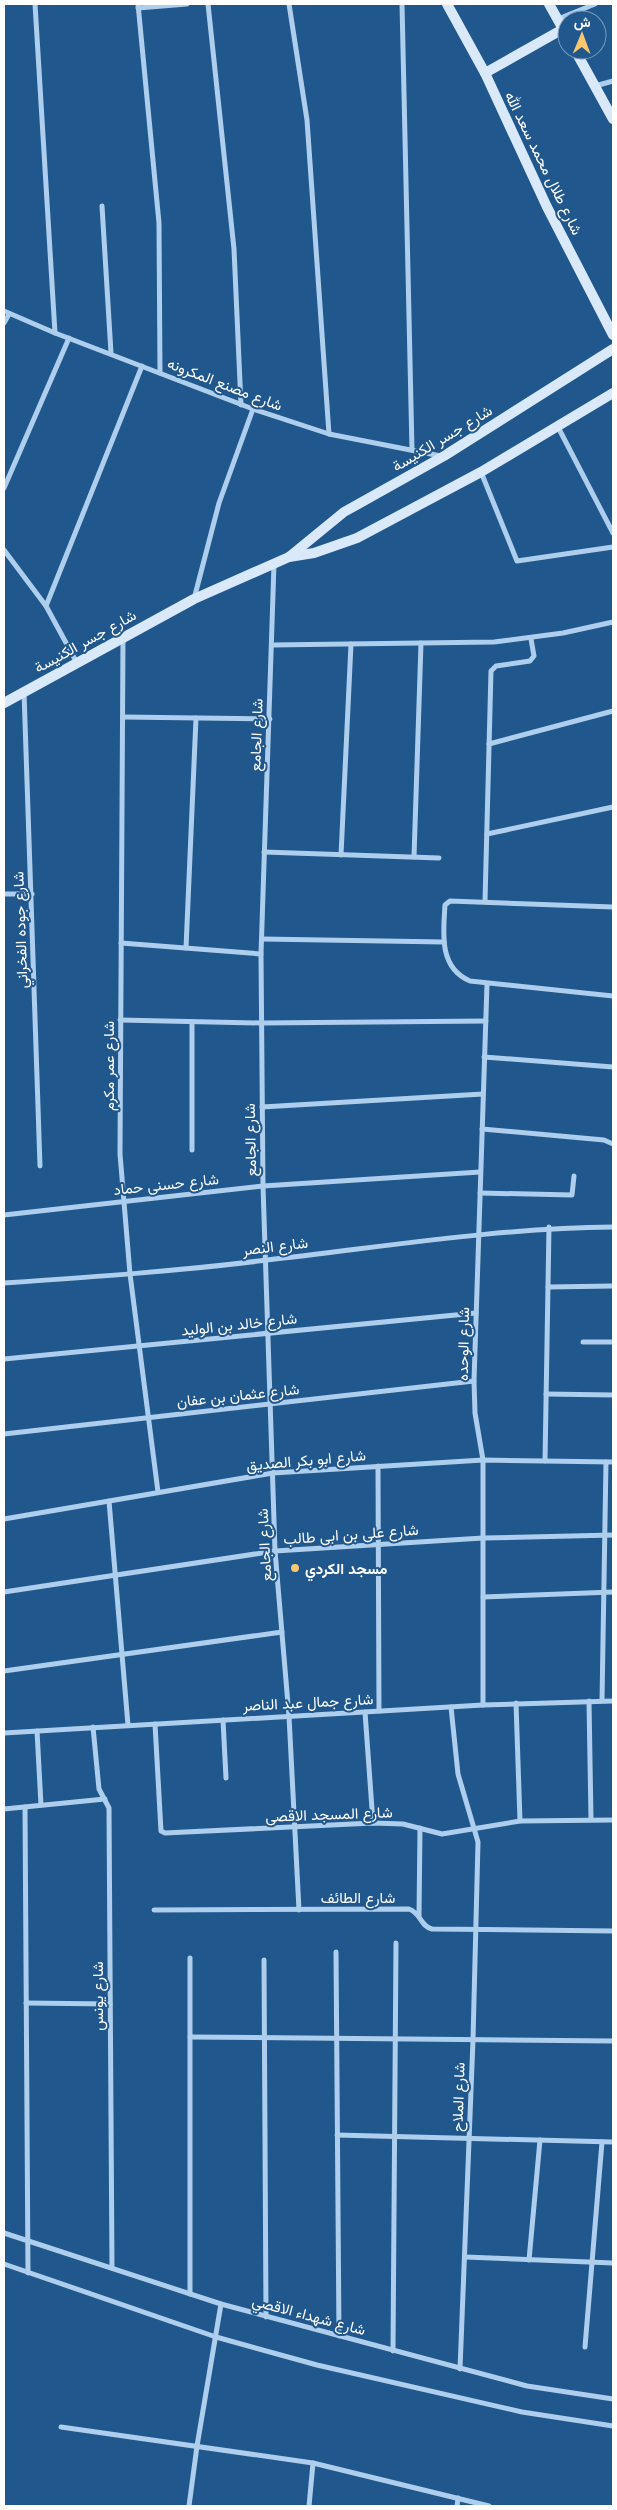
<svg xmlns="http://www.w3.org/2000/svg" width="617" height="2510" font-family="Arial,Vazirmatn,sans-serif">
	<rect width="100%" height="100%" fill="#20578d"/>
	<g fill="none" stroke-linecap="round" stroke-linejoin="round">
		<g stroke="#adceec" stroke-width="5">
			<polyline points="35,4 55,333"/>
			<polyline points="138,4 159,223 160,373"/>
			<polyline points="208,4 234,249 241,405"/>
			<polyline points="289,4 307,120 329,434"/>
			<polyline points="402,4 412,450"/>
			<polyline points="138,8 187,4"/>
			<polyline points="558,19 595,4"/>
			<polyline points="595,86 613,81"/>
			<polyline points="102,206 111,353"/>
			<polyline points="4,311 55,333 253,409 329,434 441,456"/>
			<polyline points="4,323 9,314"/>
			<polyline points="558,427 613,533"/>
			<polyline points="481,472 517,561 613,547"/>
			<polyline points="4,488 69,338"/>
			<polyline points="4,550 46,606 77,663"/>
			<polyline points="274,564 261,954 263,1186 275,1551 289,1716 299,1910"/>
			<polyline points="194,599 219,503 253,409"/>
			<polyline points="46,606 142,366"/>
			<polyline points="123,638 120,1154 130,1274 158,1492"/>
			<polyline points="272,645 494,642 563,633 613,622"/>
			<polyline points="24,692 40,1166"/>
			<polyline points="123,717 270,719"/>
			<polyline points="489,744 613,711"/>
			<polyline points="487,834 613,807"/>
			<polyline points="264,852 439,858"/>
			<polyline points="341,855 351,644"/>
			<polyline points="414,857 421,643"/>
			<polyline points="4,894 32,894"/>
			<polyline points="485,901 491,671 496,666 530,661 534,656 531,639"/>
			<path d="M613 907 450 901 445 905C443 934 439 968 470 981L613 996"/>
			<polyline points="262,939 444,942"/>
			<polyline points="121,943 261,954"/>
			<polyline points="186,948 196,718"/>
			<polyline points="120,1020 261,1023 486,1021"/>
			<polyline points="484,1057 613,1067"/>
			<polyline points="262,1107 483,1094"/>
			<polyline points="482,1129 604,1140 613,1144"/>
			<polyline points="192,1150 192,1022"/>
			<polyline points="480,1193 572,1195 574,1176"/>
			<polyline points="4,1215 263,1186 480,1172"/>
			<path d="M4 1283C92 1277 180 1271 267 1260 383 1247 497 1228 613 1227"/>
			<polyline points="548,1287 613,1286"/>
			<polyline points="583,1342 613,1342"/>
			<polyline points="4,1359 476,1313"/>
			<polyline points="546,1394 613,1395"/>
			<polyline points="4,1434 474,1381"/>
			<polyline points="545,1461 549,1227"/>
			<polyline points="378,1466 379,1711"/>
			<polyline points="109,1501 128,1725"/>
			<polyline points="4,1519 273,1473 483,1460 613,1462"/>
			<polyline points="4,1592 275,1551 483,1538 613,1535"/>
			<polyline points="483,1597 613,1592"/>
			<polyline points="4,1671 282,1632"/>
			<polyline points="589,1701 591,1819"/>
			<polyline points="602,1701 606,1462"/>
			<polyline points="516,1703 520,1821"/>
			<polyline points="483,1705 483,1460 475,1413 474,1381 487,984"/>
			<polyline points="451,1707 458,1774 478,1842 473,2040 460,2369"/>
			<polyline points="365,1712 373,1823"/>
			<polyline points="223,1720 226,1778"/>
			<polyline points="155,1724 161,1831 165,1833 373,1823 403,1824 442,1834 520,1821 613,1820"/>
			<polyline points="93,1727 99,1789 109,1808 112,2268"/>
			<polyline points="37,1731 41,1805"/>
			<polyline points="4,1733 483,1705 613,1701"/>
			<polyline points="25,1807 28,2273"/>
			<polyline points="4,1809 105,1799"/>
			<path d="M154 1910 409 1909C421 1913 420 1926 432 1929L613 1931"/>
			<polyline points="419,1916 420,1828"/>
			<polyline points="336,1952 339,2336"/>
			<polyline points="190,1958 190,2294"/>
			<polyline points="264,1960 266,2317"/>
			<polyline points="26,2003 110,2004"/>
			<polyline points="190,2037 613,2041"/>
			<polyline points="337,2135 613,2142"/>
			<polyline points="4,2233 221,2304 527,2386 613,2399"/>
			<polyline points="465,2257 613,2263"/>
			<polyline points="529,2260 540,2140"/>
			<polyline points="4,2264 216,2337 317,2365 522,2412 613,2426"/>
			<polyline points="585,2347 602,2142"/>
			<polyline points="393,2351 396,1943"/>
			<polyline points="61,2427 313,2463 489,2506"/>
			<polyline points="189,2506 197,2446 221,2304"/>
			<polyline points="309,2506 313,2463"/>
			<polyline points="457,2506 458,2498"/>
		</g>
		<g stroke="#d9e9f9" stroke-width="10">
			<polyline points="447,4 485,73 547,207 613,335"/>
			<polyline points="549,4 567,36"/>
			<polyline points="575,50 613,119"/>
			<polyline points="485,73 563,29"/>
			<polyline points="289,557 344,512 444,456 613,349"/>
			<polyline points="4,703 194,599 289,557 314,553 357,538 481,472 613,393"/>
		</g>
	</g>
	<circle fill="#f9c76e" stroke="#20578d" stroke-width="2" cx="295" cy="1568" r="5"/>
	<g text-anchor="middle" dominant-baseline="central" stroke-width="4" stroke-linejoin="round" paint-order="stroke">
		<g font-size="15" fill="#fff" stroke="#20578d">
			<text transform="translate(544 163) rotate(64)">شارع طلال محمد سعد الله</text>
			<text transform="translate(225 384) rotate(21)">شارع مصنع المكرونه</text>
			<text transform="translate(442 438) rotate(-31)">شارع جسر الكنيسة</text>
			<text transform="translate(85 641) rotate(-29)">شارع جسر الكنيسة</text>
			<text transform="translate(256 735) rotate(-88)">شارع الجامع</text>
			<text transform="translate(20 930) rotate(-92)">شارع جوده الفخراني</text>
			<text transform="translate(108 1066) rotate(-90)">شارع عمر مكرم</text>
			<text transform="translate(250 1140) rotate(-91)">شارع الجامع</text>
			<text transform="translate(166 1184) rotate(-6)">شارع حسنى حماد</text>
			<text transform="translate(275 1246) rotate(-7)">شارع النصر</text>
			<text transform="translate(239 1324) rotate(-6)">شارع خالد بن الوليد</text>
			<text transform="translate(463 1344) rotate(-89)">شارع الوحده</text>
			<text transform="translate(238 1395) rotate(-6)">شارع عثمان بن عفان</text>
			<text transform="translate(306 1460) rotate(-5)">شارع ابو بكر الصديق</text>
			<text transform="translate(351 1534) rotate(-4)">شارع على بن ابى طالب</text>
			<text transform="translate(264 1545) rotate(-93)">شارع الجامع</text>
			<text transform="translate(308 1702) rotate(-3)">شارع جمال عبد الناصر</text>
			<text transform="translate(329 1814) rotate(-2)">شارع المسجد الاقصى</text>
			<text x="358" y="1897">شارع الطائف</text>
			<text transform="translate(97 1996) rotate(-90)">شارع يونس</text>
			<text transform="translate(458 2097) rotate(-88)">شارع الملاح</text>
			<text transform="translate(309 2315) rotate(15)">شارع شهداء الاقصي</text>
		</g>
		<g font-size="15" font-weight="bold" fill="#fff" stroke="#20578d" text-anchor="start">
			<text x="305" y="1568">مسجد الكردي</text>
		</g>
	</g>
	<rect width="617" height="2510" fill="none" stroke="#ffffff" stroke-width="10"/>
	<g transform="translate(582 35) rotate(1)"><circle r="24" fill="#20578d" stroke="#799abb"/>
	<path d="M0-4L9 19L0 12L-9 19Z" fill="#f9c76e"/>
	<text y="-8" font-size="14" font-weight="bold" text-anchor="middle" fill="#ffffff">ش</text>
	</g>
</svg>
